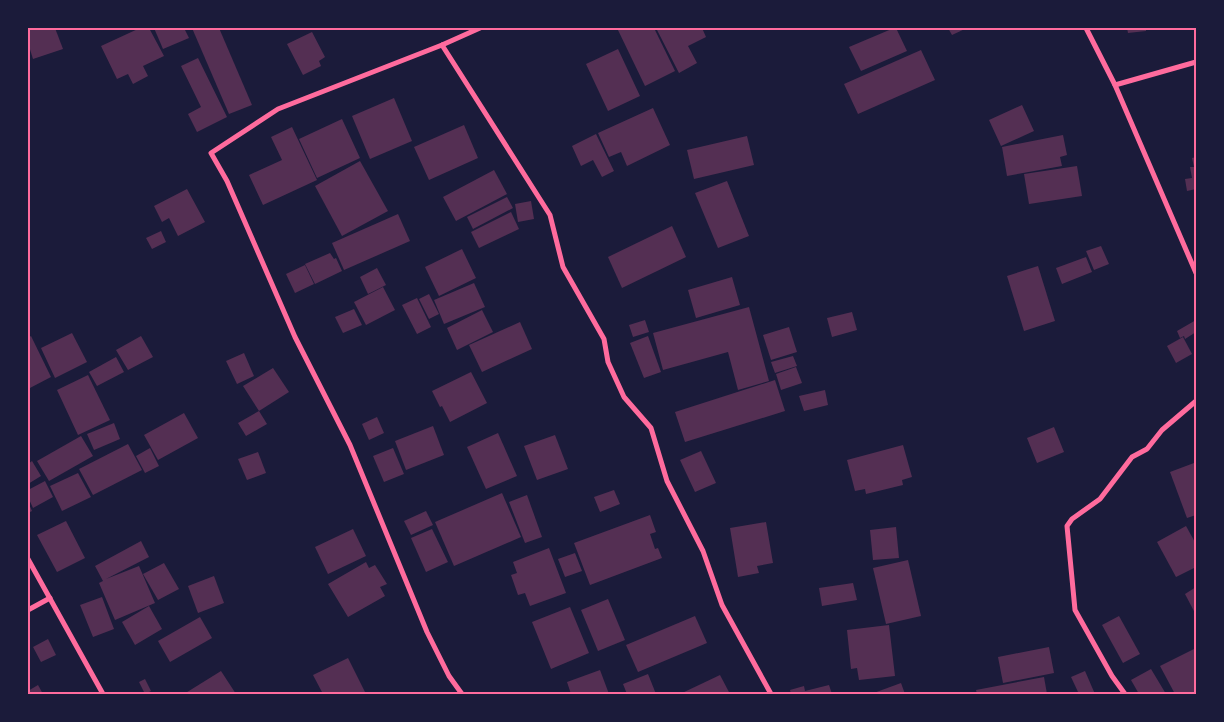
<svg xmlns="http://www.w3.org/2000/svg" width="1224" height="722" font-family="Quicksand,sans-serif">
	<rect width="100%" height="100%" fill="#1b1b3a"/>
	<g fill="#542f53">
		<polygon points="28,28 55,28 63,49 33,59 28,43"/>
		<polygon points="140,28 149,28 164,56 143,66 148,76 133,84 128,74 117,79 101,46"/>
		<polygon points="154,28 184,28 189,38 163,49"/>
		<polygon points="192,28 219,28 252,105 229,114"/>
		<polygon points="617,28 654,28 675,71 645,86"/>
		<polygon points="656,28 702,28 706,37 688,46 697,63 679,73"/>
		<polygon points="894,28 896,28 907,51 861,71 849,47"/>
		<polygon points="948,28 967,28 952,35"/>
		<polygon points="1127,28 1146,28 1146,31 1128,33"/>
		<polygon points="312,32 325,57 319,61 321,66 303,75 287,44"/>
		<polygon points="618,49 640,96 608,111 586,64"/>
		<polygon points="921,50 935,80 858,114 844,84"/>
		<polygon points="198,58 227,117 197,132 188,114 201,107 181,66"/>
		<polygon points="394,98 412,141 370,159 352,116"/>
		<polygon points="1022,105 1034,131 1001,146 989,120"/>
		<polygon points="653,108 670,145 627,166 621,152 609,157 598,133"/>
		<polygon points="342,119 360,158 317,178 299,139"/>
		<polygon points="464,125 478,158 429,180 414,147"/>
		<polygon points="292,127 317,180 263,205 249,175 282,160 271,137"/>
		<polygon points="596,134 614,171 602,177 593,160 581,166 572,146"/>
		<polygon points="1063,135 1067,155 1060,157 1062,166 1007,176 1002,147"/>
		<polygon points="747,136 754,165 694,179 687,150"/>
		<polygon points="1196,157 1196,189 1187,191 1185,179 1192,178 1190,167 1194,167 1192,158"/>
		<polygon points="360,161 388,211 342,236 315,186"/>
		<polygon points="1077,166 1082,196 1029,204 1024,174"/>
		<polygon points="494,170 507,194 456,221 443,197"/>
		<polygon points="727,181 749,236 718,248 695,193"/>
		<polygon points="187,189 205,222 178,236 169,218 162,222 154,206"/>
		<polygon points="507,197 513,208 473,229 467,217"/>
		<polygon points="531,201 534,219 518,222 515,204"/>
		<polygon points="511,212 519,229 479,248 471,232"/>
		<polygon points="398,214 410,241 344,270 332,243"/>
		<polygon points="672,226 686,257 622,288 608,257"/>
		<polygon points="161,231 166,242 152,249 146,238"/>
		<polygon points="1101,246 1109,264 1094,270 1086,251"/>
		<polygon points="462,249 476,278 439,296 425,267"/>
		<polygon points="330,253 334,259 336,258 342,271 315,284 305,264"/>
		<polygon points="1086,257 1092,272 1062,284 1056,268"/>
		<polygon points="305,265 314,284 295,293 286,274"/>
		<polygon points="1038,266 1055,321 1024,331 1007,276"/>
		<polygon points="377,268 386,285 368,294 360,277"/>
		<polygon points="732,277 740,305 696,318 688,290"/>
		<polygon points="474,283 485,307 444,324 434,300"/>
		<polygon points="383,287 395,310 366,325 354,302"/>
		<polygon points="429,294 439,314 429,319 419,299"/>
		<polygon points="417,298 431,327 417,334 402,305"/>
		<polygon points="749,307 769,381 738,390 728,352 663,370 653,333"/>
		<polygon points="354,309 362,325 343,333 335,317"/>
		<polygon points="482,310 493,332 457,350 447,328"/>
		<polygon points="852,312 857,330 832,337 827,318"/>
		<polygon points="645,320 649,332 633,337 629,325"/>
		<polygon points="1196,320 1196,332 1185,339 1184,336 1180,338 1177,331"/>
		<polygon points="520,322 532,349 482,372 469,345"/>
		<polygon points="789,327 797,352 771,360 763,335"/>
		<polygon points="72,333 87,362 55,378 41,348"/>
		<polygon points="31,336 51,377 28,389 28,338"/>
		<polygon points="141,336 153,357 128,370 116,350"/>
		<polygon points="648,336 661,372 644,378 630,343"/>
		<polygon points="1183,337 1192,354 1176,363 1167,346"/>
		<polygon points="244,353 254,376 237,384 226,361"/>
		<polygon points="793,356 797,366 775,373 771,362"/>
		<polygon points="116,357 124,372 97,386 89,372"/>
		<polygon points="796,367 802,383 781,390 776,374"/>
		<polygon points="273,368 289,392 259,411 243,386"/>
		<polygon points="471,372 487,403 450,422 442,406 440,407 432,391"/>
		<polygon points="88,375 110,420 78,435 57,390"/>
		<polygon points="775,380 785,411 685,442 675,412"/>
		<polygon points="825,390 828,405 804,411 799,396"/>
		<polygon points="259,411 267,424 246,436 238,423"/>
		<polygon points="184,413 198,438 158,460 144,435"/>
		<polygon points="377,417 384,433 369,440 362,424"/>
		<polygon points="114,423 120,439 94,450 87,434"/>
		<polygon points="433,426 444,455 406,470 395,441"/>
		<polygon points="1054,427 1064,452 1037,463 1027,438"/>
		<polygon points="498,433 517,476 486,489 467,447"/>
		<polygon points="555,435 568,469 537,480 524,446"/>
		<polygon points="81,436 93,456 49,481 37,461"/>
		<polygon points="128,444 142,470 93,495 79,469"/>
		<polygon points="903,445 912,477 902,480 903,485 866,494 865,489 855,491 847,460"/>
		<polygon points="150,448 159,466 145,473 136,456"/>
		<polygon points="393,448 404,474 384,482 373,456"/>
		<polygon points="701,451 716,483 695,492 680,460"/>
		<polygon points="258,452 266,473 247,480 238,459"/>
		<polygon points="32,461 41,476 28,484 28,464"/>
		<polygon points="1194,463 1196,471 1196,515 1187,518 1170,472"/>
		<polygon points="78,473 91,497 62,511 50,486"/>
		<polygon points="45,481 53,497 33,508 28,497 28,490"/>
		<polygon points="614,490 620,504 600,512 594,497"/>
		<polygon points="502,493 521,537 454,566 435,522"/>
		<polygon points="527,495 542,537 525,543 509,502"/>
		<polygon points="28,502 32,511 28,513"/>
		<polygon points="426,511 433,525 411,535 404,521"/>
		<polygon points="650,515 656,532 650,534 655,549 658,548 662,558 590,585 574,543"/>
		<polygon points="66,521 85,558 57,572 37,535"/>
		<polygon points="766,522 773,563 757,566 759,573 738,577 730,528"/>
		<polygon points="1186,526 1196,544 1196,567 1176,577 1157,542"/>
		<polygon points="896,527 899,558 873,560 870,530"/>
		<polygon points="353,529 366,556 328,574 315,547"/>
		<polygon points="432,529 448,562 426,572 411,538"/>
		<polygon points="141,541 149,557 106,579 139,566 155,603 115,620 99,583 103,581 95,566"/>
		<polygon points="549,548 566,593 530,606 525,593 518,595 511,575 517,573 513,562"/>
		<polygon points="575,553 582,571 565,577 558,559"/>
		<polygon points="908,560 921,616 886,624 873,568"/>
		<polygon points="366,562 369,568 375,565 387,584 380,587 385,596 348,617 328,584"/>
		<polygon points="164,563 179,589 158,600 143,574"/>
		<polygon points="214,576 224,603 198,613 188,586"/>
		<polygon points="853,583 857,600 822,606 819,588"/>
		<polygon points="1196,587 1196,615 1185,594"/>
		<polygon points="102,597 114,629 93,637 80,605"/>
		<polygon points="608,599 625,640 598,651 581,610"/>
		<polygon points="149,606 162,629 135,645 122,622"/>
		<polygon points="570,607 589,653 551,669 532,622"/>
		<polygon points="695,616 707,643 638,672 626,645"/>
		<polygon points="1119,616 1140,654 1123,663 1102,625"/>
		<polygon points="200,617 212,638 170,662 158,641"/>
		<polygon points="889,625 895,676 859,680 857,668 851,669 847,630"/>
		<polygon points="48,639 56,655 41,662 33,647"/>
		<polygon points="1049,647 1054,673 1003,683 998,657"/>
		<polygon points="1196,648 1196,694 1175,694 1160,666"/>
		<polygon points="348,658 366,694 323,694 313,675"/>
		<polygon points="1151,669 1166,694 1139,694 1131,680"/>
		<polygon points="600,670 609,694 571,694 567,682"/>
		<polygon points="221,671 236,694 184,694"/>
		<polygon points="1085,671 1095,694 1079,694 1071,677"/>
		<polygon points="648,674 656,694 627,694 623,684"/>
		<polygon points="720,675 730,694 680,694"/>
		<polygon points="1044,677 1047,694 977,694 976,690"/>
		<polygon points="145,679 151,691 145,694 139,682"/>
		<polygon points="901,683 905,694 871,694"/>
		<polygon points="38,685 43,694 28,694 28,691"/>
		<polygon points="829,685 832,694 791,694 790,690 804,686 805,691"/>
	</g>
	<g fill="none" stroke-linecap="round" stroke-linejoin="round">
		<g stroke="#ff6b9d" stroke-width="5">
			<polyline points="1086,28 1115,85 1196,273"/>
			<polyline points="442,45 550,215 563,267 604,339 608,362 624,397 651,428 667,481 703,551 722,605 771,694"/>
			<polyline points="1115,85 1196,62"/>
			<polyline points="28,559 103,694"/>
			<polyline points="28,610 50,598"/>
			<polyline points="462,694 449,676 427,632 350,445 295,337 227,181 211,153 278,109 442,45 480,28"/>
			<polyline points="1125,694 1112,676 1075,610 1067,526 1072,519 1100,499 1132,457 1147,449 1162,430 1196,401"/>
		</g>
	</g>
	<rect width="1224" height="722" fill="none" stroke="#1b1b3a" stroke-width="58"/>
	<rect x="29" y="29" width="1166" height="664" fill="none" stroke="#ff6b9d" stroke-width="2"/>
</svg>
